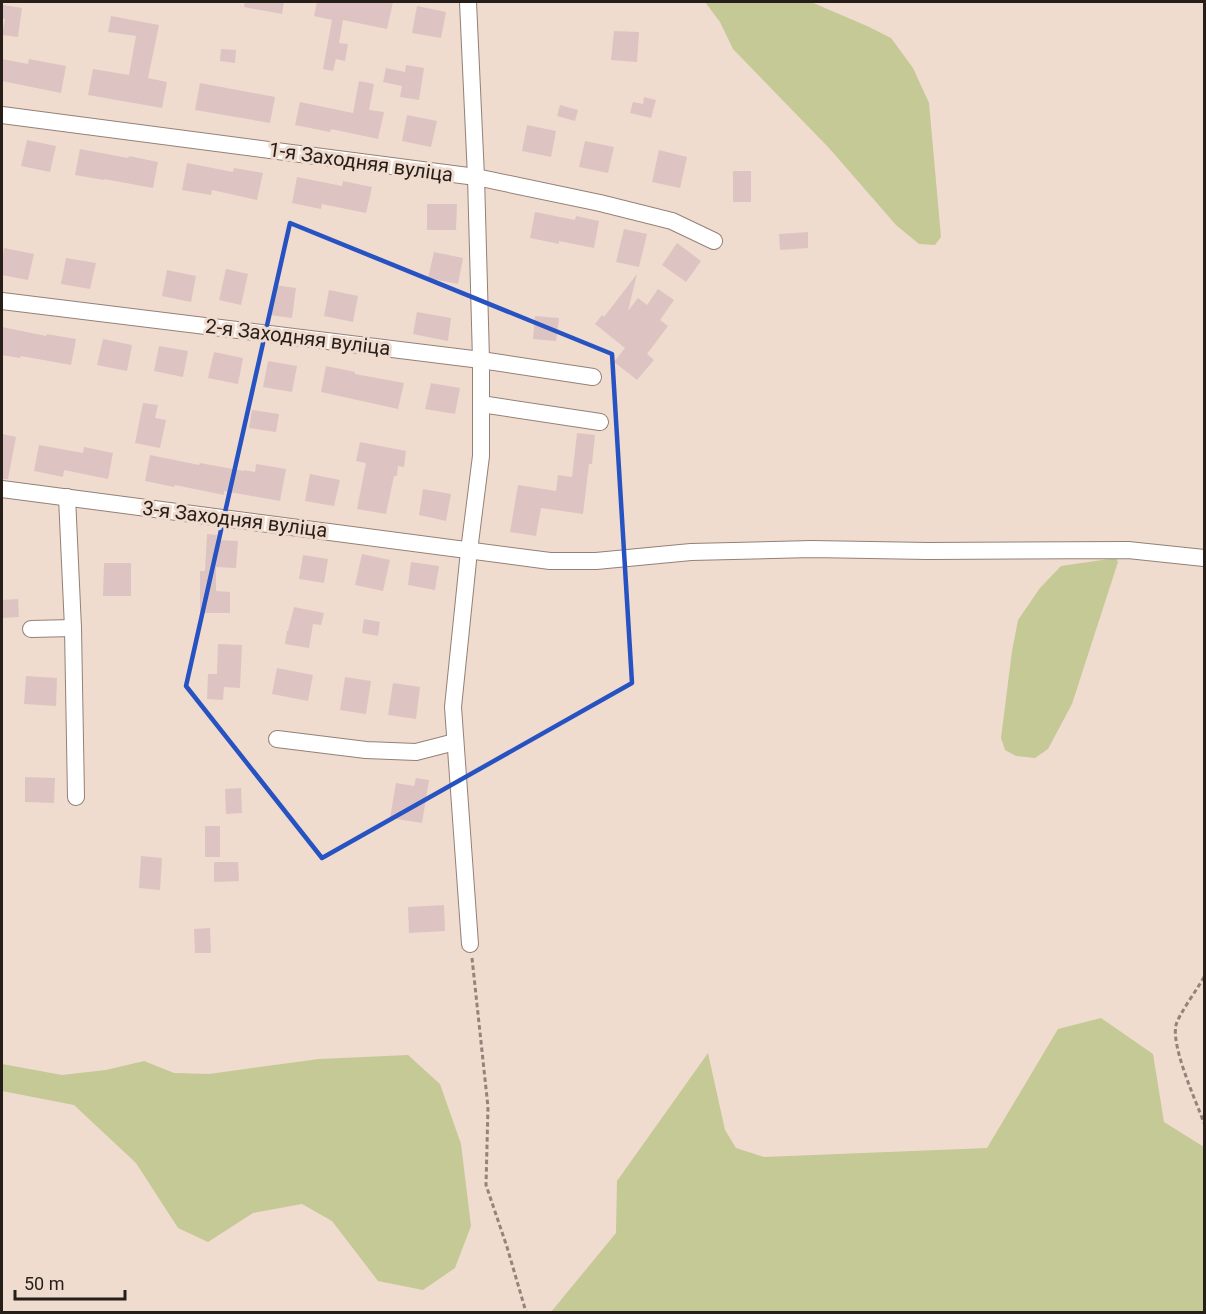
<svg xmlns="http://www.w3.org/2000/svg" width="1206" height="1314" font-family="Roboto,sans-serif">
	<rect width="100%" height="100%" fill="#f0dbcf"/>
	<g fill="#c4c996">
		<polygon points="705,2 811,2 867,26 891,38 913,68 929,103 941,237 935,245 919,244 896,225 829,148 733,49 720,22"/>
		<polygon points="1116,558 1118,562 1072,704 1048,749 1035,758 1016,756 1005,750 1001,738 1012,651 1018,620 1040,588 1061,566"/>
		<polygon points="1101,1018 1153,1054 1164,1122 1204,1147 1204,1312 551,1312 616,1233 617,1181 708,1053 725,1130 736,1148 764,1157 987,1148 1058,1029"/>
		<polygon points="408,1055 440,1084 461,1144 471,1226 455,1268 423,1290 378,1281 332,1221 302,1204 253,1213 208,1242 178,1228 136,1163 74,1105 2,1091 2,1064 62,1075 106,1070 144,1061 174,1073 209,1074 319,1059"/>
	</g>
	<g fill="#ddc4c2">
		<polygon points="245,2 284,2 282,14 244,7"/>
		<polygon points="317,2 393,2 387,29 343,20 339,43 348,44 345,61 336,59 333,71 323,69 332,20 314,16"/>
		<polygon points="3,5 22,8 18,37 2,35 5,19 2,18"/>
		<polygon points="417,6 446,12 441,38 412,33"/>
		<polygon points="111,16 159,25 148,78 167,82 162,108 88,95 93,69 129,75 136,36 108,32"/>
		<polygon points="614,31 639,32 637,62 611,60"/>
		<polygon points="221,49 236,50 235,63 220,61"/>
		<polygon points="2,59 28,64 29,59 66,66 61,93 2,81"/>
		<polygon points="406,65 424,68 419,100 400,97 402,86 383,82 386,68 405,72"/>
		<polygon points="359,81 374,84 369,110 384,112 378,139 331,129 330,132 295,125 300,102 353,113"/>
		<polygon points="200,83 275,97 270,123 195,110"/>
		<polygon points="644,97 656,100 651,118 630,113 633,102 643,104"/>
		<polygon points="560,105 578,110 575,121 557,116"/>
		<polygon points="407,115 437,121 431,147 402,141"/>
		<polygon points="527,125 556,131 551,157 522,151"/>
		<polygon points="27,140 56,146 50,172 21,166"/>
		<polygon points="585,141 614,147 608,173 579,167"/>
		<polygon points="80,149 128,158 129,156 158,162 153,188 104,179 104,180 75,175"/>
		<polygon points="659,150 687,157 680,188 652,182"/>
		<polygon points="187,163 233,172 234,168 263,173 257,200 212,190 211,195 182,190"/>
		<rect x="733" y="171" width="18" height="31"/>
		<polygon points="297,177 342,186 343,181 372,187 366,213 322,204 321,209 292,203"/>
		<polygon points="427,204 457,204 456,230 427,230"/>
		<polygon points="535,212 575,220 576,216 599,221 594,248 559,241 559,244 530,238"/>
		<polygon points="624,229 647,234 639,267 616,262"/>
		<polygon points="808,232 808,248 780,250 779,234"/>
		<polygon points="677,243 701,261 686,282 662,265"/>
		<polygon points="4,248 34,254 28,280 2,275 2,263"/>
		<polygon points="434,252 463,258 458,284 428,278"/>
		<polygon points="66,258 96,263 90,289 61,284"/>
		<polygon points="226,269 248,274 241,305 219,300"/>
		<polygon points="167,270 196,276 191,302 162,296"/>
		<polygon points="637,274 628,311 638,298 647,305 658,289 674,300 660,320 668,326 647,354 654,360 637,380 614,362 625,348 595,324 602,315 604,317"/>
		<polygon points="274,285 296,288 292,318 270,315"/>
		<polygon points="329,290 358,296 353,322 324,316"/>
		<polygon points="417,312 451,318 448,341 413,334"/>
		<polygon points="535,316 559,318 556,341 533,339"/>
		<polygon points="2,327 46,336 47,334 76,339 71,365 21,356 20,358 2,355"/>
		<polygon points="103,339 132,345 127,371 97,365"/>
		<polygon points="159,346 188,351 183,377 154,371"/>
		<polygon points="214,352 243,358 238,384 208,378"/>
		<polygon points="268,361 297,366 292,392 263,387"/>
		<polygon points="326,366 355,372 355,374 404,383 398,409 321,392"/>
		<polygon points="431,383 460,388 455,414 425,409"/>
		<polygon points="143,403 158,405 155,418 166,420 160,448 135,443"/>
		<polygon points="252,410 279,414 276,432 249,428"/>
		<polygon points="577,433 595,435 592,464 589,464 583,514 541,508 536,536 510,532 518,485 556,491 558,475 572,477"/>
		<polygon points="2,434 16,437 8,479 2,479"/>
		<polygon points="360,442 406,451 404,467 398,466 397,476 394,476 386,514 357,509 366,463 356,461"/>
		<polygon points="39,445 83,453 84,447 113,453 108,479 64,470 63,477 34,471"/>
		<polygon points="150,455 199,465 200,463 244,471 244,470 255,472 256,464 286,469 280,501 224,491 224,495 175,485 174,487 145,481"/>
		<polygon points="310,474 340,480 334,506 305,501"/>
		<polygon points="423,489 451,494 446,521 419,515"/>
		<polygon points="207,534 217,535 216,540 238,541 236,568 216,567 216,591 230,592 230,613 200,613 200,571 205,571"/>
		<polygon points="362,554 390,560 383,591 355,585"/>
		<polygon points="303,555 328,559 324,583 299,579"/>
		<polygon points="411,562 439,566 435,590 408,585"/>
		<polygon points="104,563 131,563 131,596 103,596"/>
		<polygon points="18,599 19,617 2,618 2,600"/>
		<polygon points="294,607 324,613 321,625 313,624 309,648 285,644 287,631 288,631"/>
		<polygon points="364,619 380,622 378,636 362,633"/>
		<polygon points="218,644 242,645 240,688 224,687 223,700 207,699 208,674 217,674"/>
		<polygon points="277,668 313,675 308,701 272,694"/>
		<polygon points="26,676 57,678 56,706 24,704"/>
		<polygon points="345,677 371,681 366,714 340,710"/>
		<polygon points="393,683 420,687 416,719 388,715"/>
		<polygon points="25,777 55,778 54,803 25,802"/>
		<polygon points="416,778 429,780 422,823 390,818 396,783 414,786"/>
		<polygon points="241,788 242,813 226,814 225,789"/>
		<rect x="205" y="826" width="15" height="31"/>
		<polygon points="141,856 162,858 160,890 139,888"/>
		<polygon points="214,862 238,862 239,881 214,882"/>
		<polygon points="444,905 445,931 409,933 408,907"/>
		<polygon points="210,928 211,953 195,953 194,929"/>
	</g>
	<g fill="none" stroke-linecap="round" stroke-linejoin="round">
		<g stroke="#948176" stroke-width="18">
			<g id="minor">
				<polyline points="468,2 476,177 481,360 481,456 469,551 453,707 470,944"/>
				<polyline points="2,115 476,177 600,203 672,221 714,241"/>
				<polyline points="2,301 481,360 593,377"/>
				<polyline points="481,404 600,422"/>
				<polyline points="2,489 550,561 596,561 691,552 812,549 928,551 1128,550 1204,558"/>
				<polyline points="67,497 73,628 76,797"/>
				<polyline points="31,629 73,628"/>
				<polyline points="277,739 366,750 416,752 455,742"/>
			</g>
		</g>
		<g stroke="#92847b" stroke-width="3" stroke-dasharray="4.5 3" stroke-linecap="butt">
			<polyline points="472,958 488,1107 486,1185 507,1247 526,1312"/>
			<path d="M1204 977C1197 990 1180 1012 1176 1025 1171 1047 1196 1101 1204 1123"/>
		</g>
		<use href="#minor" stroke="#fff" stroke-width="16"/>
	</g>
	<path fill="none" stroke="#2752c1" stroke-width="4.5" stroke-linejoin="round" d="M290 223 612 354 632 683 322 858 186 686Z"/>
	<g text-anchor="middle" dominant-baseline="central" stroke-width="6" stroke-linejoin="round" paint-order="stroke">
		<g font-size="20" fill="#251e19" stroke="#f0dbcf">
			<text transform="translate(361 162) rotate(8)">1-я Заходняя вуліца</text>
			<text transform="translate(298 337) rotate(7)">2-я Заходняя вуліца</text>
			<text transform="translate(235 519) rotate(7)">3-я Заходняя вуліца</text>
		</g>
	</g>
	<rect width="1206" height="1314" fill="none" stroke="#251e19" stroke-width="6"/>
	<path d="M15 1290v9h110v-9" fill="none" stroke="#251e19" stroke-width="3"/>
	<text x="24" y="1290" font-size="18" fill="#251e19" stroke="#f0dbcf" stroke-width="4.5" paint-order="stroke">50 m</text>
</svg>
